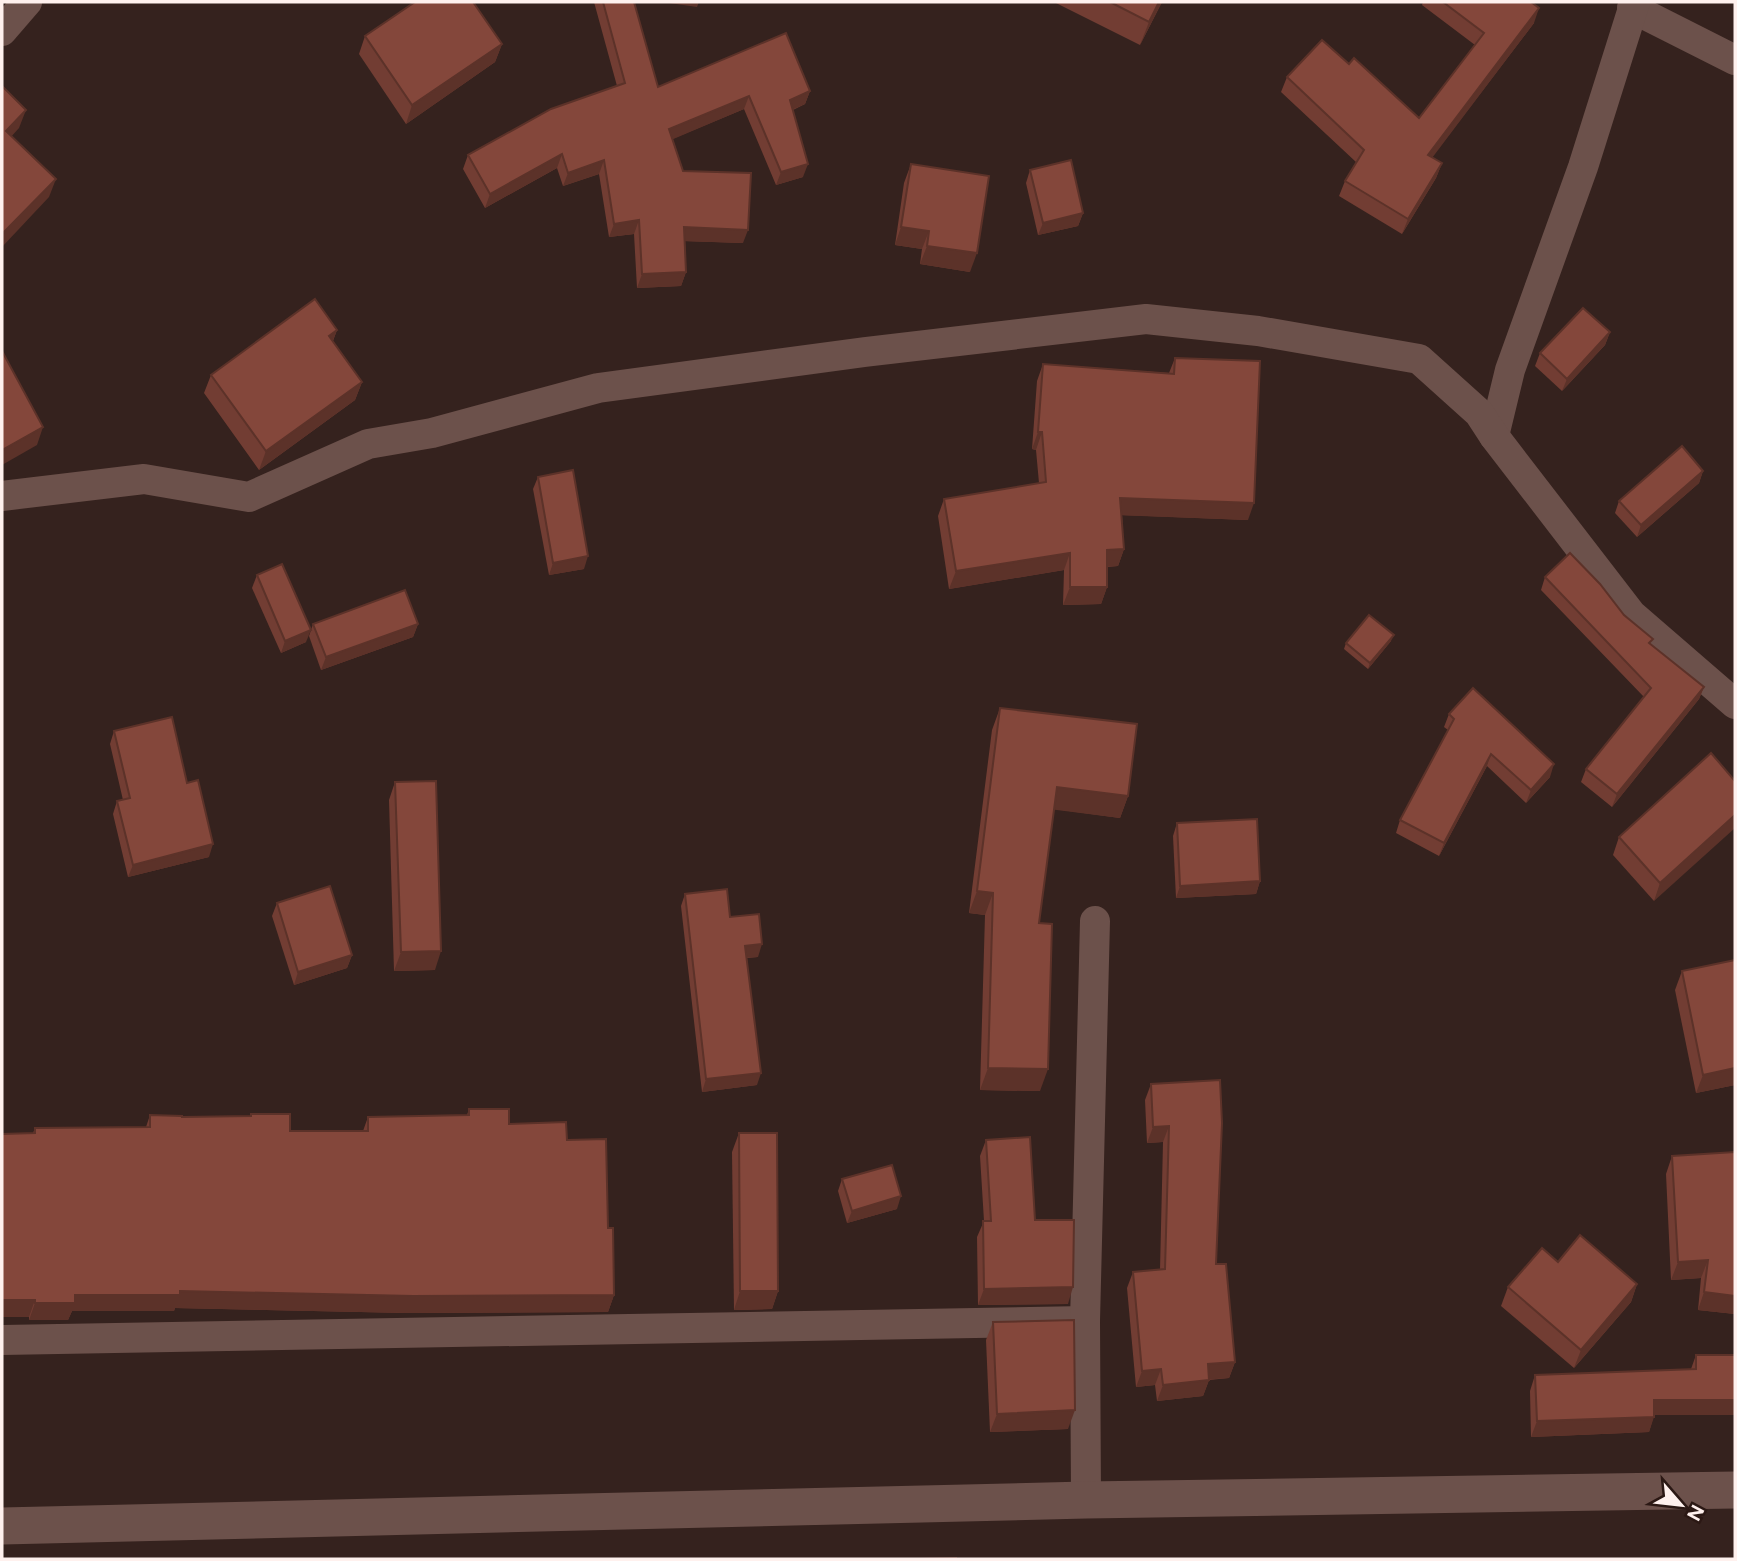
<svg xmlns="http://www.w3.org/2000/svg" width="1737" height="1561" font-family="Figtree,sans-serif">
	<rect width="100%" height="100%" fill="#35221e"/>
	<g fill="none" stroke-linecap="round" stroke-linejoin="round">
		<g stroke="#6c514b" stroke-width="30">
			<polyline points="1632,8 1735,60"/>
			<polyline points="2,31 27,2"/>
			<polyline points="1494,436 1510,370 1583,167 1635,2"/>
			<polyline points="2,496 144,479 249,497 368,444 432,433 598,388 865,352 1146,319 1258,331 1419,359 1479,413 1494,436 1631,614 1735,704"/>
			<polyline points="2,1340 1085,1321"/>
			<polyline points="1086,1500 1085,1321 1095,921"/>
		</g>
		<polyline stroke="#6c514b" stroke-width="37" points="2,1526 1086,1500 1735,1490"/>
	</g>
	<g fill="#723d33">
		<polygon points="594,2 634,2 658,87 810,91 805,104 793,110 803,177 776,185 744,109 672,139 683,171 743,243 685,241 686,272 681,286 637,288 634,234 609,237 599,174 563,186 557,168 485,208 463,169 468,155 617,86"/>
		<polygon points="1054,2 1162,2 1140,45"/>
		<polygon points="1423,2 1531,2 1534,23 1432,157 1442,163 1436,178 1402,234 1339,196 1345,181 1356,162 1281,92 1287,77 1349,64 1419,118 1475,45 1422,5"/>
		<polygon points="365,36 502,44 495,62 406,124 359,54"/>
		<polygon points="911,164 970,272 920,264 922,249 895,245 904,183"/>
		<polygon points="1030,170 1083,213 1078,226 1038,235 1026,183"/>
		<polygon points="337,330 333,341 362,382 355,400 259,470 204,393 211,375"/>
		<polygon points="1610,332 1605,345 1562,391 1535,366 1540,353"/>
		<polygon points="1175,358 1248,520 1122,515 1124,549 1118,566 1107,567 1107,587 1101,604 1063,605 1064,570 949,589 938,516 944,499 1039,483 1036,450 1032,449 1037,381 1043,364 1169,373"/>
		<polygon points="1703,471 1699,483 1637,537 1615,513 1619,501"/>
		<polygon points="538,477 584,569 549,575 533,489"/>
		<polygon points="257,575 306,642 281,653 252,588"/>
		<polygon points="1545,577 1624,615 1651,644 1704,687 1699,699 1612,807 1581,782 1586,769 1644,697 1541,590"/>
		<polygon points="313,624 418,624 413,637 321,670 309,636"/>
		<polygon points="1391,641 1368,669 1344,649 1346,643"/>
		<polygon points="1000,708 1128,796 1120,818 1054,809 1039,923 1040,1091 980,1090 985,915 969,913 992,730"/>
		<polygon points="1449,714 1550,777 1526,803 1487,766 1439,856 1396,833 1400,820 1448,730 1444,727"/>
		<polygon points="114,731 209,857 128,877 113,814 117,801 123,800 110,744"/>
		<polygon points="1735,781 1654,901 1613,855 1619,837"/>
		<polygon points="395,782 435,970 394,971 389,800"/>
		<polygon points="1177,823 1260,881 1256,894 1176,898 1173,836"/>
		<polygon points="685,894 730,917 758,957 747,958 757,1085 702,1092 681,906"/>
		<polygon points="277,903 352,955 347,968 294,985 272,916"/>
		<polygon points="1682,971 1735,1085 1696,1093 1675,990"/>
		<polygon points="1220,1080 1216,1264 1235,1362 1229,1378 1209,1380 1203,1396 1157,1401 1155,1385 1136,1387 1127,1288 1133,1272 1160,1270 1163,1142 1147,1143 1145,1100 1151,1084"/>
		<polygon points="469,1109 509,1124 567,1140 608,1228 614,1295 608,1312 407,1313 175,1308 174,1311 72,1311 68,1320 29,1320 29,1317 2,1317 2,1134 33,1133 35,1128 146,1127 150,1115 182,1117 250,1116 251,1114 290,1131 363,1131 368,1117 467,1115"/>
		<polygon points="739,1133 778,1291 772,1309 734,1310 732,1152"/>
		<polygon points="986,1140 1035,1220 1068,1304 978,1305 977,1237 984,1221 980,1156"/>
		<polygon points="1735,1152 1735,1314 1698,1310 1701,1278 1671,1280 1666,1174 1672,1156"/>
		<polygon points="842,1179 897,1209 847,1223 838,1191"/>
		<polygon points="1558,1262 1637,1284 1631,1302 1574,1368 1501,1306 1508,1287"/>
		<polygon points="993,1322 1068,1429 990,1432 986,1340"/>
		<polygon points="1696,1355 1735,1415 1654,1415 1649,1432 1531,1437 1530,1391 1535,1375 1691,1369"/>
	</g>
	<g fill="#5c3229">
		<polygon points="662,2 699,2 697,7"/>
		<polygon points="1159,2 1162,2 1140,45 1149,22"/>
		<polygon points="1539,8 1534,23 1423,170 1428,155"/>
		<polygon points="502,44 495,62 406,124 412,105"/>
		<polygon points="810,91 805,104 785,113 790,100"/>
		<polygon points="749,96 744,109 664,143 669,129"/>
		<polygon points="26,110 19,128 2,147 6,131"/>
		<polygon points="562,154 557,168 485,208 490,194"/>
		<polygon points="604,160 599,174 563,186 568,173"/>
		<polygon points="1442,163 1436,178 1402,234 1408,219"/>
		<polygon points="808,164 803,177 776,185 781,172"/>
		<polygon points="56,179 49,197 2,247 2,234"/>
		<polygon points="1083,213 1078,226 1038,235 1043,223"/>
		<polygon points="639,220 634,234 609,237 614,224"/>
		<polygon points="684,227 748,230 743,243 679,241"/>
		<polygon points="901,227 929,231 922,249 895,245"/>
		<polygon points="927,246 977,253 970,272 920,264"/>
		<polygon points="686,272 681,286 637,288 642,274"/>
		<polygon points="337,330 330,348 329,336"/>
		<polygon points="1610,332 1605,345 1562,391 1567,379"/>
		<polygon points="362,382 355,400 259,470 266,451"/>
		<polygon points="43,427 37,445 2,465 2,450"/>
		<polygon points="1038,432 1042,432 1036,450 1032,449"/>
		<polygon points="1703,471 1699,483 1637,537 1641,525"/>
		<polygon points="1120,498 1254,503 1248,520 1114,515"/>
		<polygon points="1124,549 1118,566 1101,567 1107,550"/>
		<polygon points="1070,553 1064,570 949,589 956,571"/>
		<polygon points="588,556 584,569 549,575 553,563"/>
		<polygon points="1070,587 1107,587 1101,604 1063,605"/>
		<polygon points="418,624 413,637 321,670 326,657"/>
		<polygon points="311,630 306,642 281,653 285,641"/>
		<polygon points="1394,635 1391,641 1368,669 1370,663"/>
		<polygon points="1704,687 1699,699 1612,807 1617,794"/>
		<polygon points="1491,754 1487,766 1439,856 1444,843"/>
		<polygon points="1554,764 1550,777 1526,803 1531,790"/>
		<polygon points="1057,787 1128,796 1120,818 1049,809"/>
		<polygon points="1735,815 1735,828 1654,901 1660,883"/>
		<polygon points="213,844 209,857 128,877 133,865"/>
		<polygon points="1260,881 1256,894 1176,898 1180,886"/>
		<polygon points="977,891 993,893 985,915 969,913"/>
		<polygon points="762,944 758,957 741,958 745,946"/>
		<polygon points="441,951 435,970 394,971 401,952"/>
		<polygon points="352,955 347,968 294,985 298,972"/>
		<polygon points="988,1068 1048,1069 1040,1091 980,1090"/>
		<polygon points="1735,1068 1735,1085 1696,1093 1703,1075"/>
		<polygon points="761,1073 757,1085 702,1092 706,1079"/>
		<polygon points="1169,1126 1163,1142 1147,1143 1153,1127"/>
		<polygon points="901,1196 897,1209 847,1223 852,1211"/>
		<polygon points="1708,1260 1701,1278 1671,1280 1678,1262"/>
		<polygon points="1637,1284 1631,1302 1574,1368 1581,1350"/>
		<polygon points="1073,1287 1068,1304 978,1305 984,1289"/>
		<polygon points="180,1291 614,1295 608,1312 407,1313 175,1308 174,1311 72,1311 68,1320 29,1320 35,1303 75,1295"/>
		<polygon points="740,1291 778,1291 772,1309 734,1310"/>
		<polygon points="1704,1292 1735,1296 1735,1314 1698,1310"/>
		<polygon points="2,1300 35,1300 29,1317 2,1317"/>
		<polygon points="1235,1362 1229,1378 1202,1380 1208,1364"/>
		<polygon points="1161,1369 1155,1385 1136,1387 1142,1371"/>
		<polygon points="1209,1380 1203,1396 1157,1401 1163,1385"/>
		<polygon points="1654,1400 1735,1400 1735,1415 1648,1415"/>
		<polygon points="1075,1410 1068,1429 990,1432 997,1414"/>
		<polygon points="1654,1417 1649,1432 1531,1437 1537,1421"/>
	</g>
	<g fill="#84473b" stroke="#5c3229" stroke-width="2">
		<polygon points="415,2 473,2 502,44 412,105 365,36"/>
		<polygon points="603,2 634,2 658,87 786,33 810,91 790,100 808,164 781,172 749,96 669,129 683,171 751,173 748,230 684,227 686,272 642,274 639,220 614,224 604,160 568,173 562,154 490,194 468,155 551,109 625,83"/>
		<polygon points="1110,2 1159,2 1149,22"/>
		<polygon points="1443,2 1531,2 1539,8 1428,155 1442,163 1408,219 1345,181 1364,150 1287,77 1322,40 1349,64 1354,58 1419,118 1484,33"/>
		<polygon points="2,86 26,110 6,131 56,179 2,234"/>
		<polygon points="1071,160 1083,213 1043,223 1030,170"/>
		<polygon points="911,164 989,176 977,253 927,246 929,231 901,227"/>
		<polygon points="315,299 337,330 329,336 362,382 266,451 211,375"/>
		<polygon points="1583,308 1610,332 1567,379 1540,353"/>
		<polygon points="2,351 43,427 2,450"/>
		<polygon points="1175,358 1260,361 1254,503 1120,498 1124,549 1107,550 1107,587 1070,587 1070,553 956,571 944,499 1046,482 1042,432 1038,432 1043,364 1174,374"/>
		<polygon points="1682,446 1703,471 1641,525 1619,501"/>
		<polygon points="573,470 588,556 553,563 538,477"/>
		<polygon points="1570,553 1600,584 1624,615 1653,639 1649,643 1704,687 1617,794 1586,769 1651,688 1545,577"/>
		<polygon points="282,564 311,630 285,641 257,575"/>
		<polygon points="405,590 418,624 326,657 313,624"/>
		<polygon points="1369,615 1394,635 1370,663 1346,643"/>
		<polygon points="1473,688 1554,764 1531,790 1491,754 1444,843 1400,820 1454,719 1449,714"/>
		<polygon points="1000,708 1137,724 1128,796 1057,787 1039,923 1052,924 1048,1069 988,1068 993,893 977,891"/>
		<polygon points="172,717 187,783 198,780 213,844 133,865 117,801 130,798 114,731"/>
		<polygon points="1711,753 1735,781 1735,815 1660,883 1619,837"/>
		<polygon points="436,781 441,951 401,952 395,782"/>
		<polygon points="1257,819 1260,881 1180,886 1177,823"/>
		<polygon points="330,886 352,955 298,972 277,903"/>
		<polygon points="727,889 730,917 759,914 762,944 745,946 761,1073 706,1079 685,894"/>
		<polygon points="1735,960 1735,1068 1703,1075 1682,971"/>
		<polygon points="1220,1080 1222,1123 1216,1264 1226,1264 1235,1362 1208,1364 1209,1380 1163,1385 1161,1369 1142,1371 1133,1272 1165,1269 1169,1126 1153,1127 1151,1084"/>
		<polygon points="469,1109 509,1109 509,1124 566,1122 567,1140 606,1139 608,1228 613,1228 614,1295 413,1296 180,1291 180,1295 75,1295 75,1303 35,1303 35,1300 2,1300 2,1134 35,1133 35,1128 150,1127 150,1115 182,1116 182,1117 251,1116 251,1114 290,1114 290,1131 368,1131 368,1117 469,1115"/>
		<polygon points="739,1133 777,1133 778,1291 740,1291"/>
		<polygon points="1030,1137 1035,1220 1074,1220 1073,1287 984,1289 983,1221 991,1221 986,1140"/>
		<polygon points="1735,1152 1735,1296 1704,1292 1708,1260 1678,1262 1672,1156"/>
		<polygon points="892,1165 901,1196 852,1211 842,1179"/>
		<polygon points="1580,1235 1637,1284 1581,1350 1508,1287 1542,1248 1558,1262"/>
		<polygon points="1074,1320 1075,1410 997,1414 993,1322"/>
		<polygon points="1696,1355 1735,1355 1735,1400 1654,1400 1654,1417 1537,1421 1535,1375 1696,1369"/>
		<polygon points="956,1558 956,1559 920,1559"/>
	</g>
	<rect width="1737" height="1561" fill="none" stroke="#fff1ee" stroke-width="7"/>
	<g transform="translate(1681 1505) rotate(118)" stroke="#2b1814" stroke-width="5" paint-order="stroke">
	<path d="M0-5L12 26L0 18L-12 26Z" fill="#fff1ee"/>
	<text y="-10" font-size="19" font-weight="bold" text-anchor="middle" fill="#fff1ee">N</text>
	</g>
</svg>
